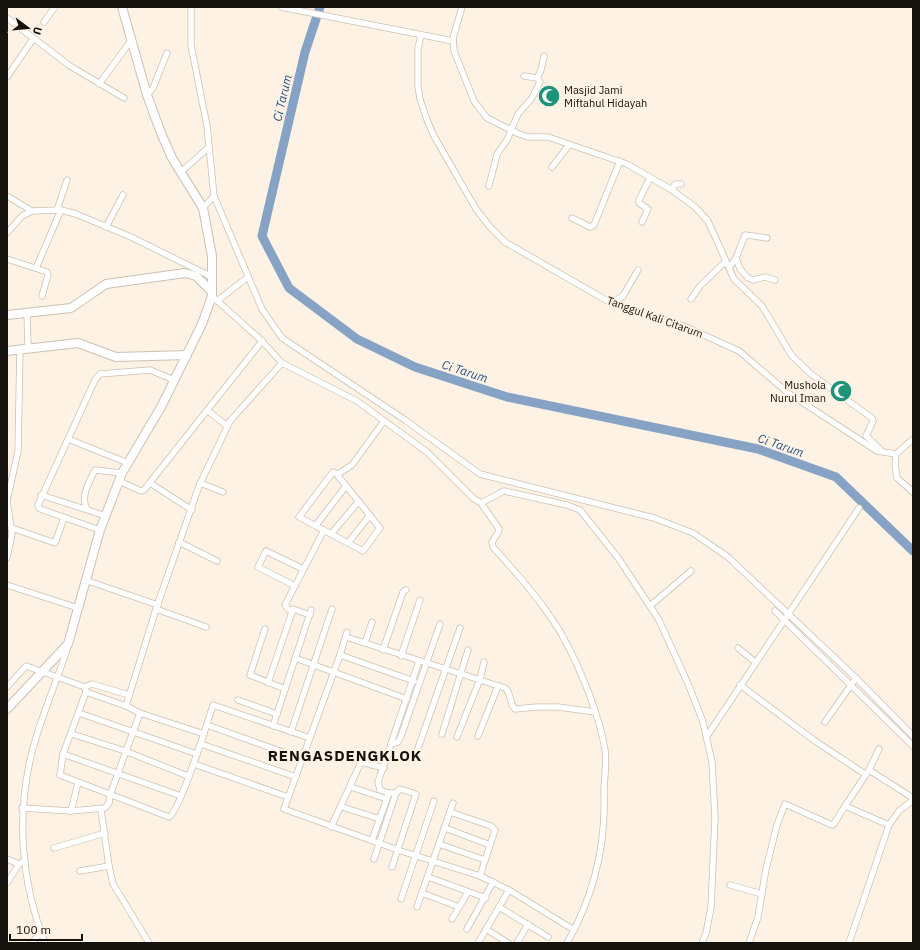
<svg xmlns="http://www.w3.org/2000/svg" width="920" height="950" font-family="'IBM Plex Sans',sans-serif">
	<rect width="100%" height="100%" fill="#fdf2e4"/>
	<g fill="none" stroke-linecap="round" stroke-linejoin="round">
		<polyline stroke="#86a3c6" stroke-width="9" points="320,7 305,52 262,236 289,288 357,339 415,367 507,397 758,449 836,477 913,551"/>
		<g stroke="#ccc1b3" stroke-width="7">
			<g id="street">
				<polyline points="191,7 191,45 207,126 214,196 262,309 282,338 405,420 480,474 654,518 693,533 728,557 856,678 913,736"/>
				<polyline points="281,7 453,41"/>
				<polyline points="462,7 453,38 454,51 474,101 487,118 519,134 528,137 548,137 627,164 672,190 694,206 708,221 734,279 762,306 792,356 811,374 872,418 873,421 866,436 880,449"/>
				<polyline points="7,18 70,66 124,98"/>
				<polyline points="44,22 55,7"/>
				<polyline points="421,36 418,48 418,86 420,99 427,120 434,136 476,209 490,227 505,242 611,303 684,326 739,351 788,393 877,451 896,454 913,439"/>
				<polyline points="7,77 33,39"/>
				<polyline points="537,78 541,70 544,56"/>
				<polyline points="99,84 130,42"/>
				<polyline points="147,95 153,88 167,53"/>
				<polyline points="552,167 569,145"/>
				<polyline points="181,172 209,147"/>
				<polyline points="489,186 497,154 507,140 518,114 532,98 540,82 537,78 524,76"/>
				<polyline points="672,190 675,184 681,184"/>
				<polyline points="7,196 32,211 61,210 76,214 131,237 212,277"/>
				<polyline points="203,208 214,196"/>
				<polyline points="57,210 67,180"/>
				<polyline points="572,218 590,227 594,225 620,161"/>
				<polyline points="642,222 648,209 639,203 639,200 650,178"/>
				<polyline points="106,227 123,195"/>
				<polyline points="7,233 22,216 32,211"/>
				<polyline points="736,258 740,269 748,278 753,280 765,277 775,280"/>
				<polyline points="7,259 47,272 48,275 42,296"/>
				<polyline points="36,268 61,210"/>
				<polyline points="729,268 736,258 745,235 767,238"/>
				<polyline points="212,296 262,341 282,363 357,401 427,452 473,498 481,503 504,491 567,505 580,510 619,559 659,620 689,686 703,722 712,762 715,817 711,908 706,933 702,943"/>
				<polyline points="691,299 700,286 725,262"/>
				<polyline points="217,301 248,277"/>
				<polyline points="611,303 623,296 638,270"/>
				<polyline points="27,313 28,348"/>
				<polyline points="208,411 227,426"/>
				<polyline points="68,439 128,463"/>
				<polyline points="896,454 895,464 897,478 913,492"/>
				<polyline points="338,474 333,472 299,517 363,551 380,528 338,476 338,474 352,465 384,421"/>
				<polyline points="119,481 141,491 144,490 262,341"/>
				<polyline points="150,483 192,510"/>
				<polyline points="200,483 223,492"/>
				<polyline points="41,495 106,516"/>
				<path d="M481 503 499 529 498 533 492 542 493 547C514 570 535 594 552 619 574 651 599 712 605 750 607 764 604 779 604 793 606 845 593 897 567 943"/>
				<path d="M87 509C80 497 89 482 95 470L122 473"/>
				<polyline points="316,525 346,486"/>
				<polyline points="12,528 55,543 64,518"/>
				<polyline points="100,530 43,510 39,508 38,505 95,380 100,374 150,370 174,380"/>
				<polyline points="331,534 359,501"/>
				<polyline points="179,542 217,561"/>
				<polyline points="348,543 370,515"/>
				<polyline points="7,558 12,534 7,501 18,451 20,349"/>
				<polyline points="85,580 158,605"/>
				<polyline points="7,585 78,608"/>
				<polyline points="295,586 258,567 266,551 303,569"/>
				<polyline points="651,605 691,571"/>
				<polyline points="156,609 206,627"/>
				<polyline points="292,611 288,609 285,605 324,530"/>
				<polyline points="775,611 913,746"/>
				<polyline points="265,629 250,675 285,689"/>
				<polyline points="347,632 340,655 284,809 398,850 480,876 509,890 574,930"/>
				<path d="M346 637 505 688C512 694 509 703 515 709L537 707H558L595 712"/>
				<polyline points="365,643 372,622"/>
				<polyline points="738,648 755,662"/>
				<polyline points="383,650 403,592 406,590"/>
				<polyline points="340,655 414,681"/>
				<polyline points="401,656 420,600"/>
				<polyline points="295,658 407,699"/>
				<polyline points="268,683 293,609 310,615"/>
				<polyline points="740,685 815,741 865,774"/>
				<polyline points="7,687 26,666 85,687"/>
				<polyline points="85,687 86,692 126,706 140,713 204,734"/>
				<polyline points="85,687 92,684 129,695"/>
				<path d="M86 692 63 754 60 775 169 817C179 813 208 721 213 705L310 738"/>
				<polyline points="238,700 277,714"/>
				<polyline points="126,706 156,609 199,486 230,421 282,363"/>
				<polyline points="79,713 197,754"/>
				<polyline points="825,722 856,678"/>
				<polyline points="207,725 302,759"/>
				<polyline points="273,726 311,610"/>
				<polyline points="291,732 332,609"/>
				<polyline points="72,734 125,751 188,776"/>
				<polyline points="442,734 468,650"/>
				<polyline points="478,736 498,686"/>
				<polyline points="707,736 859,508"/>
				<polyline points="457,737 480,679 484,662"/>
				<polyline points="201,744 296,777"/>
				<polyline points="392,744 398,742 401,736 440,624"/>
				<polyline points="417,751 460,628"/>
				<polyline points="63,754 181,796"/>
				<polyline points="194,764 288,797"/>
				<polyline points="869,770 913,798"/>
				<polyline points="351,787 387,799"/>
				<polyline points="845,806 869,770 879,749"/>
				<polyline points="342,807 380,819"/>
				<polyline points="22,808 71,811 105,808 109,803 110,795 140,713"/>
				<polyline points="101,810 109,866 113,884 149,943"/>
				<polyline points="71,811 78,783"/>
				<polyline points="450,812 491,826 495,830 480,876"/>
				<polyline points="331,827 361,762 384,768"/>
				<polyline points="445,828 490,845"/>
				<polyline points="372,840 389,793"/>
				<polyline points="439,844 485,860"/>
				<polyline points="54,848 105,833"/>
				<polyline points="7,859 19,864"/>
				<polyline points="374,859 396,793"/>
				<polyline points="392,867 416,794 400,789 396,793 389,793 380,790 378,782 419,661"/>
				<polyline points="80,871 109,866"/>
				<polyline points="428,877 486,898"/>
				<polyline points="7,883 19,864 24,861"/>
				<polyline points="730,885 762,894"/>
				<polyline points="422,893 459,907"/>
				<polyline points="401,899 434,801"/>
				<polyline points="417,907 453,803"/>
				<polyline points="499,907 548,937"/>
				<polyline points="452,919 468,892"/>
				<polyline points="467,929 493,882"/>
				<polyline points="486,929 508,943"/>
				<polyline points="32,943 41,932"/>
				<path d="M45 943C21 882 16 816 32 752 41 716 57 682 68 646"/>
				<polyline points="478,943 509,890"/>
				<polyline points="517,943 528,924"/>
				<polyline points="749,943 758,917 766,869 777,825 785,804 832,825 834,824 845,806 889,825"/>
				<polyline points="849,943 889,825 899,811 913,800"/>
			</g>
		</g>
		<g stroke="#ccc1b3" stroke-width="10">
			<g id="secondary">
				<polyline points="7,315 71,308 106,284 185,273 196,276 212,292"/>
				<polyline points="7,351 78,343 116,357 187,355"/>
				<polyline points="7,709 68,644 100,530 122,473 161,407 202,324 212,296 212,256 203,208 172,158 161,133 147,95 122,7"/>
			</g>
		</g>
		<use href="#street" stroke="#fff" stroke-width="5.5"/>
		<use href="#secondary" stroke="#fff" stroke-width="8"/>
	</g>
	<defs>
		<g id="mosque-disc" transform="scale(1.15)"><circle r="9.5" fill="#1d9478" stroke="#fdf2e4"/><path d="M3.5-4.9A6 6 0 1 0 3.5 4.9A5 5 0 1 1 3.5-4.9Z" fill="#fff"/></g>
	</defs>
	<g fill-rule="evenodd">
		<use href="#mosque-disc" x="549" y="96"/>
		<use href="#mosque-disc" x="841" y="391"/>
	</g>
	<g text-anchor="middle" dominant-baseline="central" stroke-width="4" stroke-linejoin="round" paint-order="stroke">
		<g font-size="11" fill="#16120d" stroke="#fdf2e4" text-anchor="start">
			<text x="564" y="90">Masjid Jami<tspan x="564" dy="13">Miftahul Hidayah</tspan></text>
			<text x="826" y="385" text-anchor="end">Mushola<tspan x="826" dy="13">Nurul Iman</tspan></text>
		</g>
		<g font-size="11" fill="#16120d" stroke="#fdf2e4">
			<text transform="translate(655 317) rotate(20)">Tanggul Kali Citarum</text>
		</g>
		<g font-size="12" font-style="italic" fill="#295281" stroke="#fdf2e4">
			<text transform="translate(282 98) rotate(-77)">Ci Tarum</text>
			<text transform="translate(465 371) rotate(18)">Ci Tarum</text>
			<text transform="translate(781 445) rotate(19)">Ci Tarum</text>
		</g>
		<g font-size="15" font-weight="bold" letter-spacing="1" fill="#16120d" stroke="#fdf2e4">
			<text x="345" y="755">RENGASDENGKLOK</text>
		</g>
	</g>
	<rect width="920" height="950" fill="none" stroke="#16120d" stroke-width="16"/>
	<g transform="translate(28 28) rotate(106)" stroke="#fdf2e4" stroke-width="3" paint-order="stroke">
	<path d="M0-3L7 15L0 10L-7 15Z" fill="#16120d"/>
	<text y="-6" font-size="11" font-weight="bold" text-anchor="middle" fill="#16120d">U</text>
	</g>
	<path d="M10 934v6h72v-6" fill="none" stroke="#16120d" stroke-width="2"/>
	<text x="16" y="934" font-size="12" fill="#16120d" stroke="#fdf2e4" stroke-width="3" paint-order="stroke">100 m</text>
</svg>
